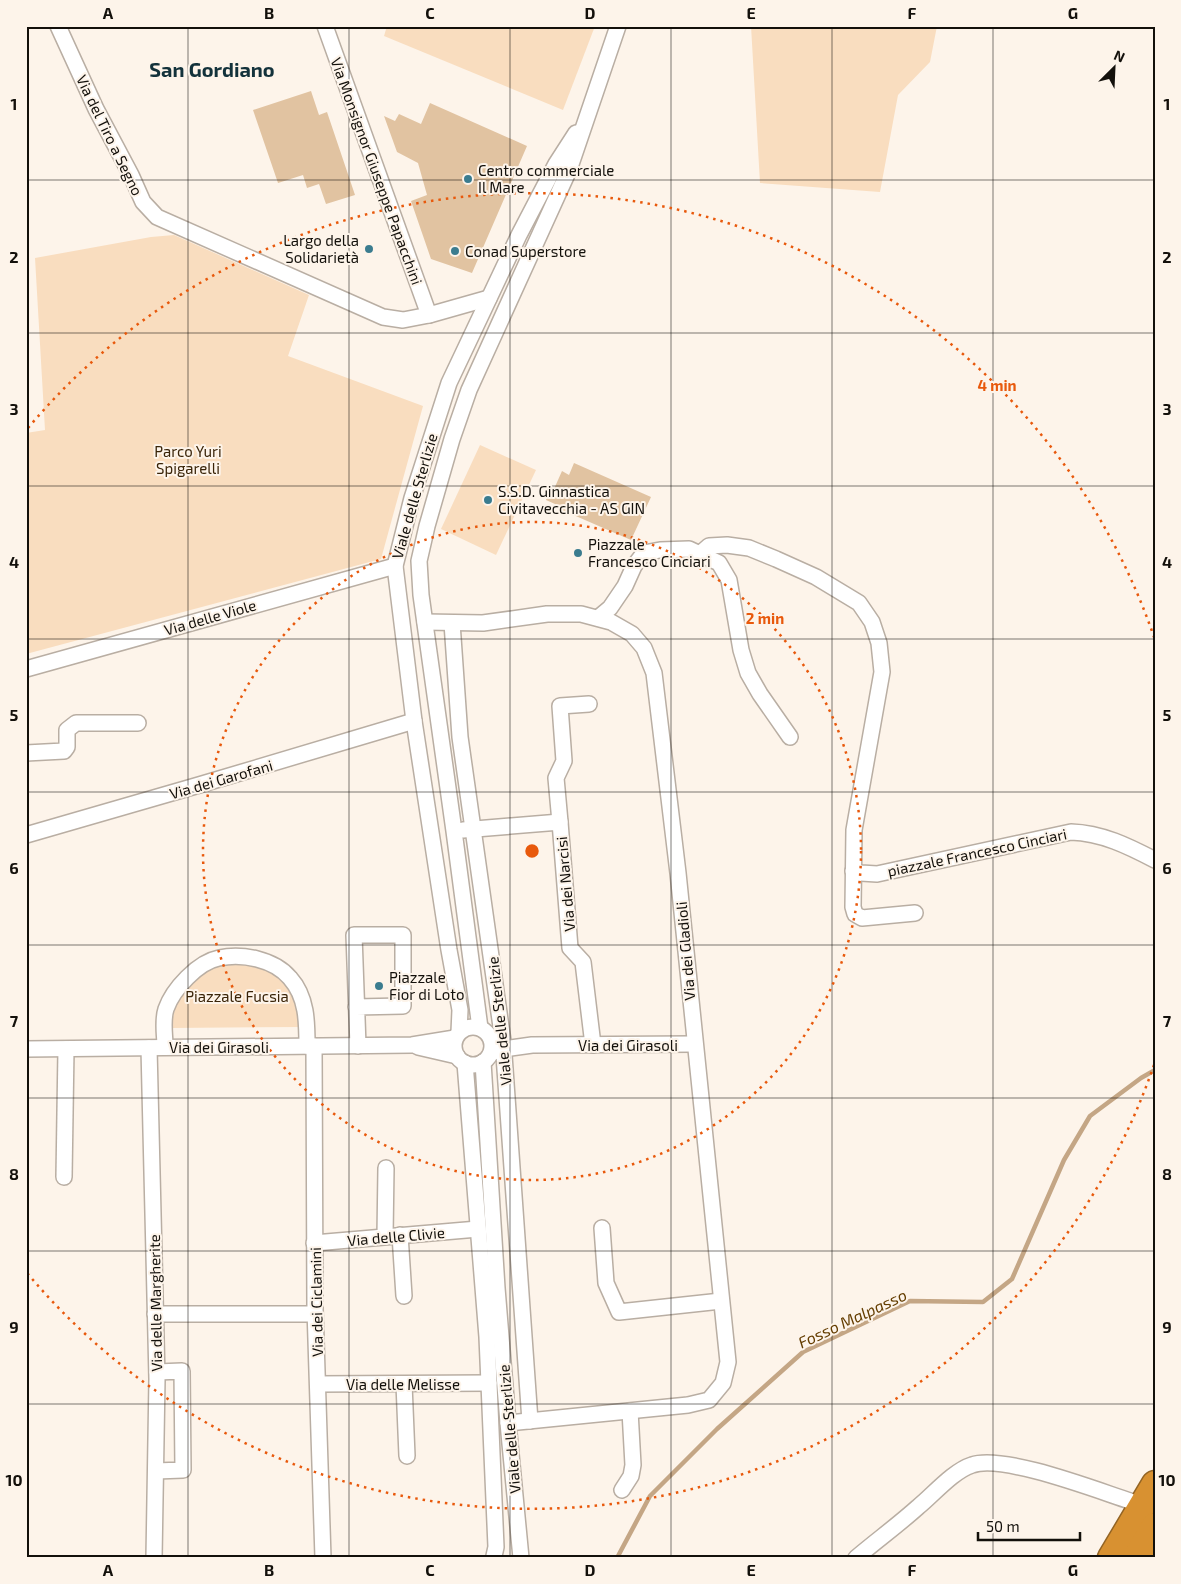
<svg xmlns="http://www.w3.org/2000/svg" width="1181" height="1584" font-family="'Exo 2',sans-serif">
	<rect width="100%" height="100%" fill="#fdf4ea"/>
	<g fill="#f9ddbf">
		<polygon points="387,26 595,26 563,110 384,36"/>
		<polygon points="751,26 937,26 930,62 898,95 880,192 760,183"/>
		<polygon points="174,235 309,295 288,356 423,406 381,559 26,654 26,433 45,430 35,258 151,237"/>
		<polygon points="480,445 536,470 496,555 441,529"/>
		<path d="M243 963C266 968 291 979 298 1004 300 1011 302 1019 303 1027L171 1028C175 1000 187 975 216 966 224 963 234 963 243 963Z"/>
	</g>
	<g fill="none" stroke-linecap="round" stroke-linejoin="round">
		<polyline stroke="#c4a685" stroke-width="4.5" points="617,1558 650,1496 717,1429 803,1352 910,1301 983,1302 1012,1279 1064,1160 1090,1116 1141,1078 1155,1070"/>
	</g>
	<g fill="#e1c3a1">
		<polygon points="311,91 319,115 327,112 355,195 326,204 319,184 307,188 303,175 278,183 253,110"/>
		<polygon points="430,103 527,146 472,273 431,259 411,201 427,195 418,163 397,152 384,116 395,121 399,114 421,124"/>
		<polygon points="574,463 651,497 631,540 555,507 555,504 546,500 551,488 554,489 562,471 569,475"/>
	</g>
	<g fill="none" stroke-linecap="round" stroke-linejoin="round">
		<g stroke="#b9aea3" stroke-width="18">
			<g id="minor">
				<polyline points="58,26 96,109 131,175 143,202 157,217 383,317 403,320 429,315 489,298"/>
				<polyline points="325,26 429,315"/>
				<polyline points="701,553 709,546 727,545 749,548 776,559 816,577 859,603 872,622 879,643 882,672 854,830 853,907 855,914 862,918 915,913"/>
				<polyline points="598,618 610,608 625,586 634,566 644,553 660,550 689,549 719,563 729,580 741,650 748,673 760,694 790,737"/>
				<polyline points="425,622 483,623 547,614 581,614 611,622 632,634 644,648 654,673 678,873 728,1362 723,1383 709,1400 688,1405 508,1423"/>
				<polyline points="452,623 460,737 503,1041 530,1421"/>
				<polyline points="26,669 395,566"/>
				<polyline points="26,753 64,751 67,747 67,730 76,723 138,723"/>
				<polyline points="560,822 556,778 564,761 560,706 589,704"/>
				<polyline points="463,830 560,822 570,948 583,962 593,1045"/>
				<polyline points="26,835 199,785 414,721"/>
				<path d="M853 871 861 873 877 874 1071 832C1102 833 1128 846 1155 860"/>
				<polyline points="356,1007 403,1006 403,935 354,935 358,1046"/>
				<circle cx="473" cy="1046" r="19"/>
				<polyline points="480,1028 454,831 421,595 419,561 427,526 452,439 469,390 569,170 618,26"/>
				<polyline points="459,1032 460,1010 449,950 414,721 395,566 412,498 449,383 519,235 556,164 576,133"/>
				<polyline points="314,1046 315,1309 323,1558"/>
				<path d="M165 1047C165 1035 162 1021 166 1009 173 989 198 962 219 958 242 953 274 959 290 978 307 997 307 1022 307 1046"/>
				<polyline points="418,1047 457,1056"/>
				<polyline points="149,1048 157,1379 154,1558"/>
				<polyline points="26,1049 412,1045 455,1038"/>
				<polyline points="491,1053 503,1049 532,1045 694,1044"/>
				<polyline points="483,1062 497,1288 508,1423 521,1558"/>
				<polyline points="465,1063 487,1337 496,1547 494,1556"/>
				<polyline points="64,1177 66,1049"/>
				<polyline points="602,1228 606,1283 619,1312 721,1301"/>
				<polyline points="400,1235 404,1296"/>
				<polyline points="385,1236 386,1168"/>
				<polyline points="314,1243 478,1229"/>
				<polyline points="155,1314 315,1314"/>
				<polyline points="318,1384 489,1383"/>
				<polyline points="404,1384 407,1456"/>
				<polyline points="156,1471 183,1470 182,1371 157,1372"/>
				<polyline points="622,1490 631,1476 633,1465 630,1411"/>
				<path d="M856 1558C876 1541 898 1525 918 1507 933 1495 953 1471 972 1465 1003 1454 1096 1490 1130 1501"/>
			</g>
		</g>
		<g stroke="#936424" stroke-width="29">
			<g id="motorway">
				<polyline points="1111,1558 1155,1484"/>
				<polyline points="1136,1558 1155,1526"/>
			</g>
		</g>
		<use href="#minor" stroke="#fff" stroke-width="15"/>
		<use href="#motorway" stroke="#d89131" stroke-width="26"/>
	</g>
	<path fill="none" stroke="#13100b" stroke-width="1" stroke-opacity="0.55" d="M188 26V1558M349 26V1558M510 26V1558M671 26V1558M832 26V1558M993 26V1558M26 180H1155M26 333H1155M26 486H1155M26 639H1155M26 792H1155M26 945H1155M26 1098H1155M26 1251H1155M26 1404H1155"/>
	<g fill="none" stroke="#e8590c" stroke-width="2.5" stroke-dasharray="2.5 5">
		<circle cx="532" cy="851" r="329"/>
		<path d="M1154 1065A658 658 0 0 1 28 1274M28 428A658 658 0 0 1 1154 637"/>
	</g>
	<g fill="#3b7c8f" stroke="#fdf4ea" stroke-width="2">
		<circle cx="468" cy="179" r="5"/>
		<circle cx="369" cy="249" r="5"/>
		<circle cx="455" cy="251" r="5"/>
		<circle cx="488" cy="500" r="5"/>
		<circle cx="578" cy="553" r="5"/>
		<circle cx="379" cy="986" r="5"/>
	</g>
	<g text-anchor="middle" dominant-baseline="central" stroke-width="4" stroke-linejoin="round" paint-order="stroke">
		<g font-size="15" fill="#13100b" stroke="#fdf4ea">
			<text transform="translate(110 135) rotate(64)">Via del Tiro a Segno</text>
			<text transform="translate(377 171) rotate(70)">Via Monsignor Giuseppe Papacchini</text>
			<text transform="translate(414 496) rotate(-74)">Viale delle Sterlizie</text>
			<text transform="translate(210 617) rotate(-16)">Via delle Viole</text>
			<text transform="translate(221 779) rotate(-16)">Via dei Garofani</text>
			<text transform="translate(977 852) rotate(-12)">piazzale Francesco Cinciari</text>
			<text transform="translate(565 884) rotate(-95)">Via dei Narcisi</text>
			<text transform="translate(685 951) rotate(-95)">Via dei Gladioli</text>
			<text transform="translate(499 1021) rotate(-96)">Viale delle Sterlizie</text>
			<text x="628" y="1045">Via dei Girasoli</text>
			<text x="219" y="1047">Via dei Girasoli</text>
			<text transform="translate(396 1236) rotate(-5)">Via delle Clivie</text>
			<text transform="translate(316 1302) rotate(-91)">Via dei Ciclamini</text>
			<text transform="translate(155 1303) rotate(-91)">Via delle Margherite</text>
			<text x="403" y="1384">Via delle Melisse</text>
			<text transform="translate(509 1429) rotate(-95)">Viale delle Sterlizie</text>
		</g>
		<g font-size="15" fill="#13100b" stroke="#fdf4ea" text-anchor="start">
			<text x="478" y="170">Centro commerciale<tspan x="478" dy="17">Il Mare</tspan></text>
			<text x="359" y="240" text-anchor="end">Largo della<tspan x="359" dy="17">Solidarietà</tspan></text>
			<text x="465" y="251">Conad Superstore</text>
			<text x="498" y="491">S.S.D. Ginnastica<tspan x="498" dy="17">Civitavecchia - AS GIN</tspan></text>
			<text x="588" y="544">Piazzale<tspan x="588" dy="17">Francesco Cinciari</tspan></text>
			<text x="389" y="977">Piazzale<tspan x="389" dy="17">Fior di Loto</tspan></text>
		</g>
		<g font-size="15" fill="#3a2408" stroke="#fdf4ea">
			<text x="188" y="451">Parco Yuri<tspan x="188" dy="17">Spigarelli</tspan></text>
			<text x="237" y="996">Piazzale Fucsia</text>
		</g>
		<g font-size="16" font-style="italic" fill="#643d00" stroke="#fdf4ea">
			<text transform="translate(852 1318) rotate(-25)">Fosso Malpasso</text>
		</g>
		<g font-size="20" font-weight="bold" fill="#13323b" stroke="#fdf4ea">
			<text x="212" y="69">San Gordiano</text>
		</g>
	</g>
	<circle cx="532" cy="851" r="8" fill="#e8590c" stroke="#fdf4ea" stroke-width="2.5"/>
	<g font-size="15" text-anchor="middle" font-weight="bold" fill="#e8590c" stroke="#fdf4ea" stroke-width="4" stroke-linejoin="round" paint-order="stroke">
		<text x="997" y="391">4 min</text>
		<text x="765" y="624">2 min</text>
	</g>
	<rect width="1181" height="1584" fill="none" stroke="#fdf4ea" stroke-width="55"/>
	<g transform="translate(1114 68) rotate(24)" stroke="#fdf4ea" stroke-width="4" paint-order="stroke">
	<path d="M0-4L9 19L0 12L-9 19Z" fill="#13100b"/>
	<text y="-8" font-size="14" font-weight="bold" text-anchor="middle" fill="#13100b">N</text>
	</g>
	<path d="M978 1532v8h102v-8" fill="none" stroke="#13100b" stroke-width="2.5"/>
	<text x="986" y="1532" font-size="15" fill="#13100b" stroke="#fdf4ea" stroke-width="4" paint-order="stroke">50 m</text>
	<rect x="28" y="28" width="1126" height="1528" fill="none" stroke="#13100b" stroke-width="2"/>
	<g font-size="16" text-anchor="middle" font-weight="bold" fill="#13100b">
		<text x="108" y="19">A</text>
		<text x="269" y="19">B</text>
		<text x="430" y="19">C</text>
		<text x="590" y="19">D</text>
		<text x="751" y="19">E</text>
		<text x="912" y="19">F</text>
		<text x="1073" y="19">G</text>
		<text x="14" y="110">1</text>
		<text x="1167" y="110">1</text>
		<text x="14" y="263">2</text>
		<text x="1167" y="263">2</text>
		<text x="14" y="415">3</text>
		<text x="1167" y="415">3</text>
		<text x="14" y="568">4</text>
		<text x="1167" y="568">4</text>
		<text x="14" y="721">5</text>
		<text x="1167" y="721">5</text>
		<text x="14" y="874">6</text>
		<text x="1167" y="874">6</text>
		<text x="14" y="1027">7</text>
		<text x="1167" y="1027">7</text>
		<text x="14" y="1180">8</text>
		<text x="1167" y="1180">8</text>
		<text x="14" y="1333">9</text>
		<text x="1167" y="1333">9</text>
		<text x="14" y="1486">10</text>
		<text x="1167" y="1486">10</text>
		<text x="108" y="1576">A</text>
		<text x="269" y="1576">B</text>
		<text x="430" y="1576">C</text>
		<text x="590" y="1576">D</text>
		<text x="751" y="1576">E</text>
		<text x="912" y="1576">F</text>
		<text x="1073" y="1576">G</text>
	</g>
</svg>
